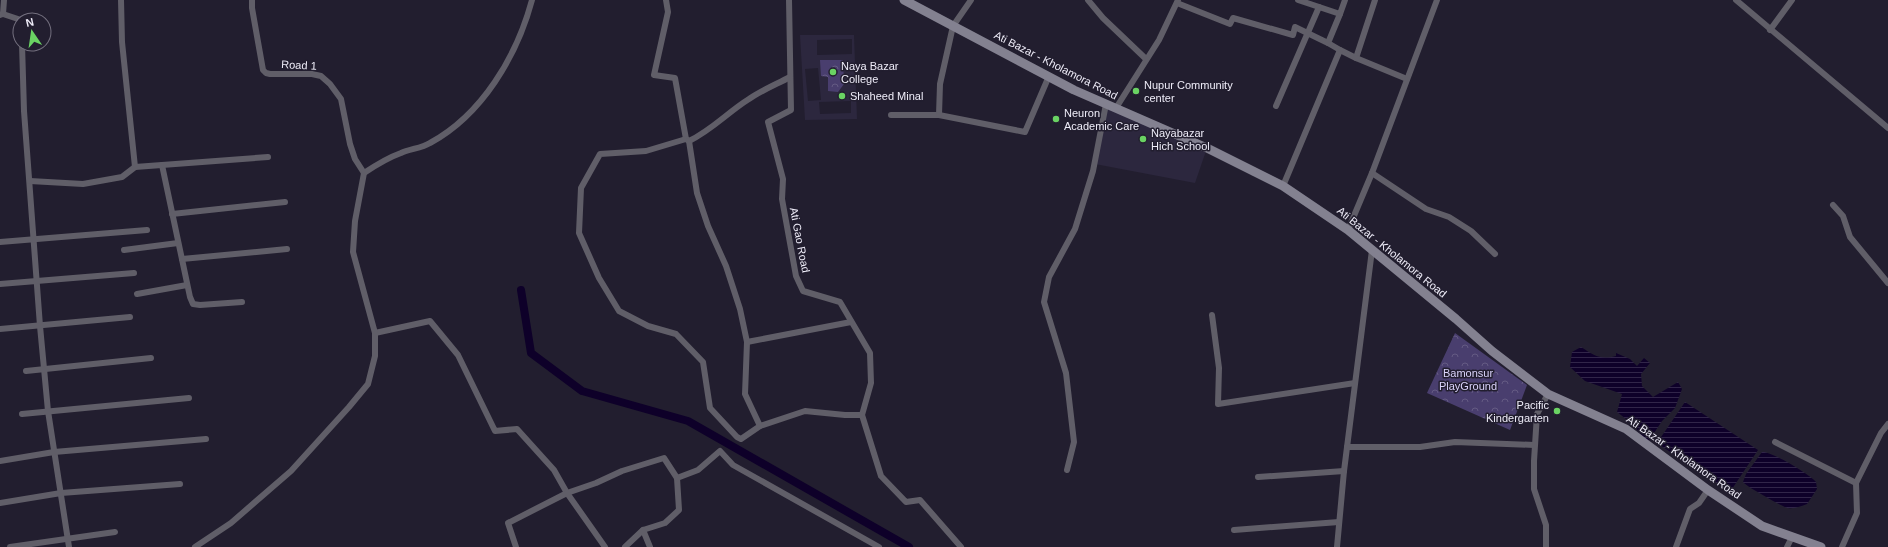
<svg xmlns="http://www.w3.org/2000/svg" width="1888" height="547" font-family="Arial,sans-serif">
	<defs>
		<pattern id="park-crowns" width="20" height="18" patternUnits="userSpaceOnUse"><rect width="20" height="18" fill="#493e6e"/><path d="M2 6a3 3 0 1 1 6 0M12 15a3 3 0 1 1 6 0" fill="none" stroke="#645a83"/></pattern>
		<pattern id="water-rules" width="6" height="5" patternUnits="userSpaceOnUse"><rect width="6" height="5" fill="#0e0029"/><path d="M0 2.5h6" fill="none" stroke="#312549"/></pattern>
	</defs>
	<rect width="100%" height="100%" fill="#221e2f"/>
	<g fill="#2c273e" fill-rule="evenodd">
		<path d="M800 35H854L857 119 805 120ZM852 39V54L817 55V40ZM818 68 821 100 808 101 805 69ZM851 101V113L820 114 819 102Z"/>
		<polygon points="1106,104 1207,148 1195,183 1095,164"/>
	</g>
	<g fill="url(#park-crowns)">
		<polygon points="820,60 843,60 844,84 838,92 828,91 828,77 821,76"/>
		<polygon points="1455,333 1527,385 1510,430 1427,393"/>
	</g>
	<g fill="url(#water-rules)">
		<path d="M1581 347C1595 356 1600 360 1616 356V353L1630 359 1637 366 1644 358 1650 363 1641 374 1642 386 1653 397 1678 382 1682 389 1675 408 1662 421 1648 442 1630 422 1617 412 1622 394 1585 381 1570 367 1572 352Z"/>
		<polygon points="1685,402 1758,450 1730,492 1657,443"/>
		<path d="M1762 452C1771 451 1809 474 1816 482L1817 489 1807 504C1801 506 1795 509 1788 508 1783 507 1744 485 1743 482L1746 474Z"/>
	</g>
	<g fill="none" stroke-linecap="round" stroke-linejoin="round">
		<polyline stroke="#0e0029" stroke-width="8" points="521,290 531,353 582,391 688,421 909,547"/>
		<g stroke="#605e68" stroke-width="6">
			<polyline points="121,0 122,42 135,167"/>
			<polyline points="252,0 252,8 263,70 266,73 270,74 312,74 321,76 330,84 341,99 350,144 355,159 364,173"/>
			<polyline points="666,0 668,12 654,75 675,78 686,139"/>
			<polyline points="789,0 791,110 768,122 783,179 782,199 796,276 803,291 840,302 870,353 871,383 862,415 881,476 906,502 920,500 961,547"/>
			<polyline points="1088,0 1103,18 1146,59"/>
			<polyline points="1298,0 1340,14 1345,0"/>
			<polyline points="1736,0 1888,128"/>
			<polyline points="1177,3 1230,24 1233,18 1293,35 1295,27 1328,43"/>
			<polyline points="3,14 21,20"/>
			<polyline points="0,15 3,14 4,0"/>
			<polyline points="1770,30 1792,0"/>
			<polyline points="22,44 24,111 40,326 48,411 69,547"/>
			<polyline points="1340,50 1356,58 1375,0"/>
			<polyline points="1356,58 1407,79"/>
			<path d="M790 77C777 84 762 90 749 99 728 112 712 130 689 141L686 139 646 151 600 154 581 188 579 233 599 278 619 311 648 326 676 334 703 362 710 408 737 437 741 439 760 426 805 411 845 415H862"/>
			<polyline points="1276,106 1319,7"/>
			<polyline points="1116,108 1159,40 1178,0"/>
			<polyline points="891,115 939,115 1025,132 1049,76"/>
			<polyline points="939,115 940,84 953,26 971,0"/>
			<polyline points="689,141 697,193 708,226 726,266 740,309 747,342 851,322"/>
			<polyline points="162,165 190,297 193,304 200,305 242,302"/>
			<polyline points="1372,173 1426,209 1449,217 1471,231 1495,254"/>
			<polyline points="30,181 83,184 122,177 135,167 268,157"/>
			<polyline points="1283,186 1340,50 1328,43 1340,14"/>
			<polyline points="1833,205 1843,216 1850,237 1888,283"/>
			<polyline points="172,214 285,202"/>
			<polyline points="1348,230 1372,173 1437,0"/>
			<polyline points="0,242 147,230"/>
			<polyline points="124,250 178,243"/>
			<polyline points="182,259 287,249"/>
			<polyline points="0,284 134,273"/>
			<polyline points="137,294 187,285"/>
			<polyline points="1212,315 1219,368 1218,404 1355,383"/>
			<polyline points="0,329 130,317"/>
			<polyline points="375,333 430,321 458,355 495,431 517,429 554,470 567,493 605,547"/>
			<polyline points="747,342 745,394 760,426"/>
			<polyline points="26,371 151,358"/>
			<polyline points="22,414 189,398"/>
			<polyline points="1775,442 1856,483"/>
			<polyline points="1347,447 1420,447 1455,442 1534,445"/>
			<polyline points="0,461 54,452 206,439"/>
			<polyline points="1067,470 1074,442 1066,373 1044,302 1049,277 1075,229 1093,171 1106,104"/>
			<polyline points="1258,477 1344,471"/>
			<polyline points="0,503 61,493 180,484"/>
			<polyline points="643,530 665,523 679,510 677,478 698,470 720,451 733,465 879,547"/>
			<polyline points="1234,530 1339,522"/>
			<polyline points="10,547 115,532"/>
			<path d="M195 547 231 523 291 471 349 407 368 384 375 356V333L353 252 355 221 364 173C376 165 387 158 401 153 410 149 422 148 430 143 482 115 517 56 532 0"/>
			<polyline points="516,547 508,523 567,493 596,483 622,471 664,458 677,478"/>
			<polyline points="625,547 643,530 650,547"/>
			<polyline points="1337,547 1344,471 1372,250"/>
			<polyline points="1546,547 1546,525 1534,489 1534,461 1537,414 1548,394"/>
			<polyline points="1676,547 1690,509 1699,503 1708,490"/>
			<polyline points="1787,547 1792,537"/>
			<polyline points="1842,547 1857,513 1856,483 1881,433 1888,424"/>
		</g>
		<polyline stroke="#838190" stroke-width="9" points="904,0 1074,90 1207,148 1283,186 1348,230 1456,319 1492,351 1548,394 1626,429 1708,490 1762,526 1821,547"/>
	</g>
	<g fill="#6ad363" stroke="#221e2f" stroke-width="1.5">
		<circle cx="833" cy="72" r="4"/>
		<circle cx="1136" cy="91" r="4"/>
		<circle cx="842" cy="96" r="4"/>
		<circle cx="1056" cy="119" r="4"/>
		<circle cx="1143" cy="139" r="4"/>
		<circle cx="1557" cy="411" r="4"/>
	</g>
	<g text-anchor="middle" dominant-baseline="central" stroke-width="3" stroke-linejoin="round" paint-order="stroke">
		<g font-size="11" fill="#eeecf8" stroke="#221e2f">
			<text transform="translate(299 65) rotate(3)">Road 1</text>
			<text transform="translate(1056 65) rotate(27)">Ati Bazar - Kholamora Road</text>
			<text transform="translate(800 240) rotate(79)">Ati Gao Road</text>
			<text transform="translate(1392 252) rotate(39)">Ati Bazar - Kholamora Road</text>
			<text transform="translate(1684 457) rotate(35)">Ati Bazar - Kholamora Road</text>
		</g>
		<g font-size="11" fill="#eeecf8" stroke="#221e2f" text-anchor="start">
			<text x="841" y="66">Naya Bazar<tspan x="841" dy="13">College</tspan></text>
			<text x="1144" y="85">Nupur Community<tspan x="1144" dy="13">center</tspan></text>
			<text x="850" y="96">Shaheed Minal</text>
			<text x="1064" y="113">Neuron<tspan x="1064" dy="13">Academic Care</tspan></text>
			<text x="1151" y="133">Nayabazar<tspan x="1151" dy="13">Hich School</tspan></text>
			<text x="1549" y="405" text-anchor="end">Pacific<tspan x="1549" dy="13">Kindergarten</tspan></text>
		</g>
		<g font-size="11" fill="#dad3fa" stroke="#221e2f">
			<text x="1468" y="373">Bamonsur<tspan x="1468" dy="13">PlayGround</tspan></text>
		</g>
	</g>
	<g transform="translate(32 32) rotate(347)"><circle r="19" fill="#221e2f" stroke="#74707f"/>
	<path d="M0-3L7 15L0 10L-7 15Z" fill="#6ad363"/>
	<text y="-6" font-size="11" font-weight="bold" text-anchor="middle" fill="#eeecf8">N</text>
	</g>
</svg>
